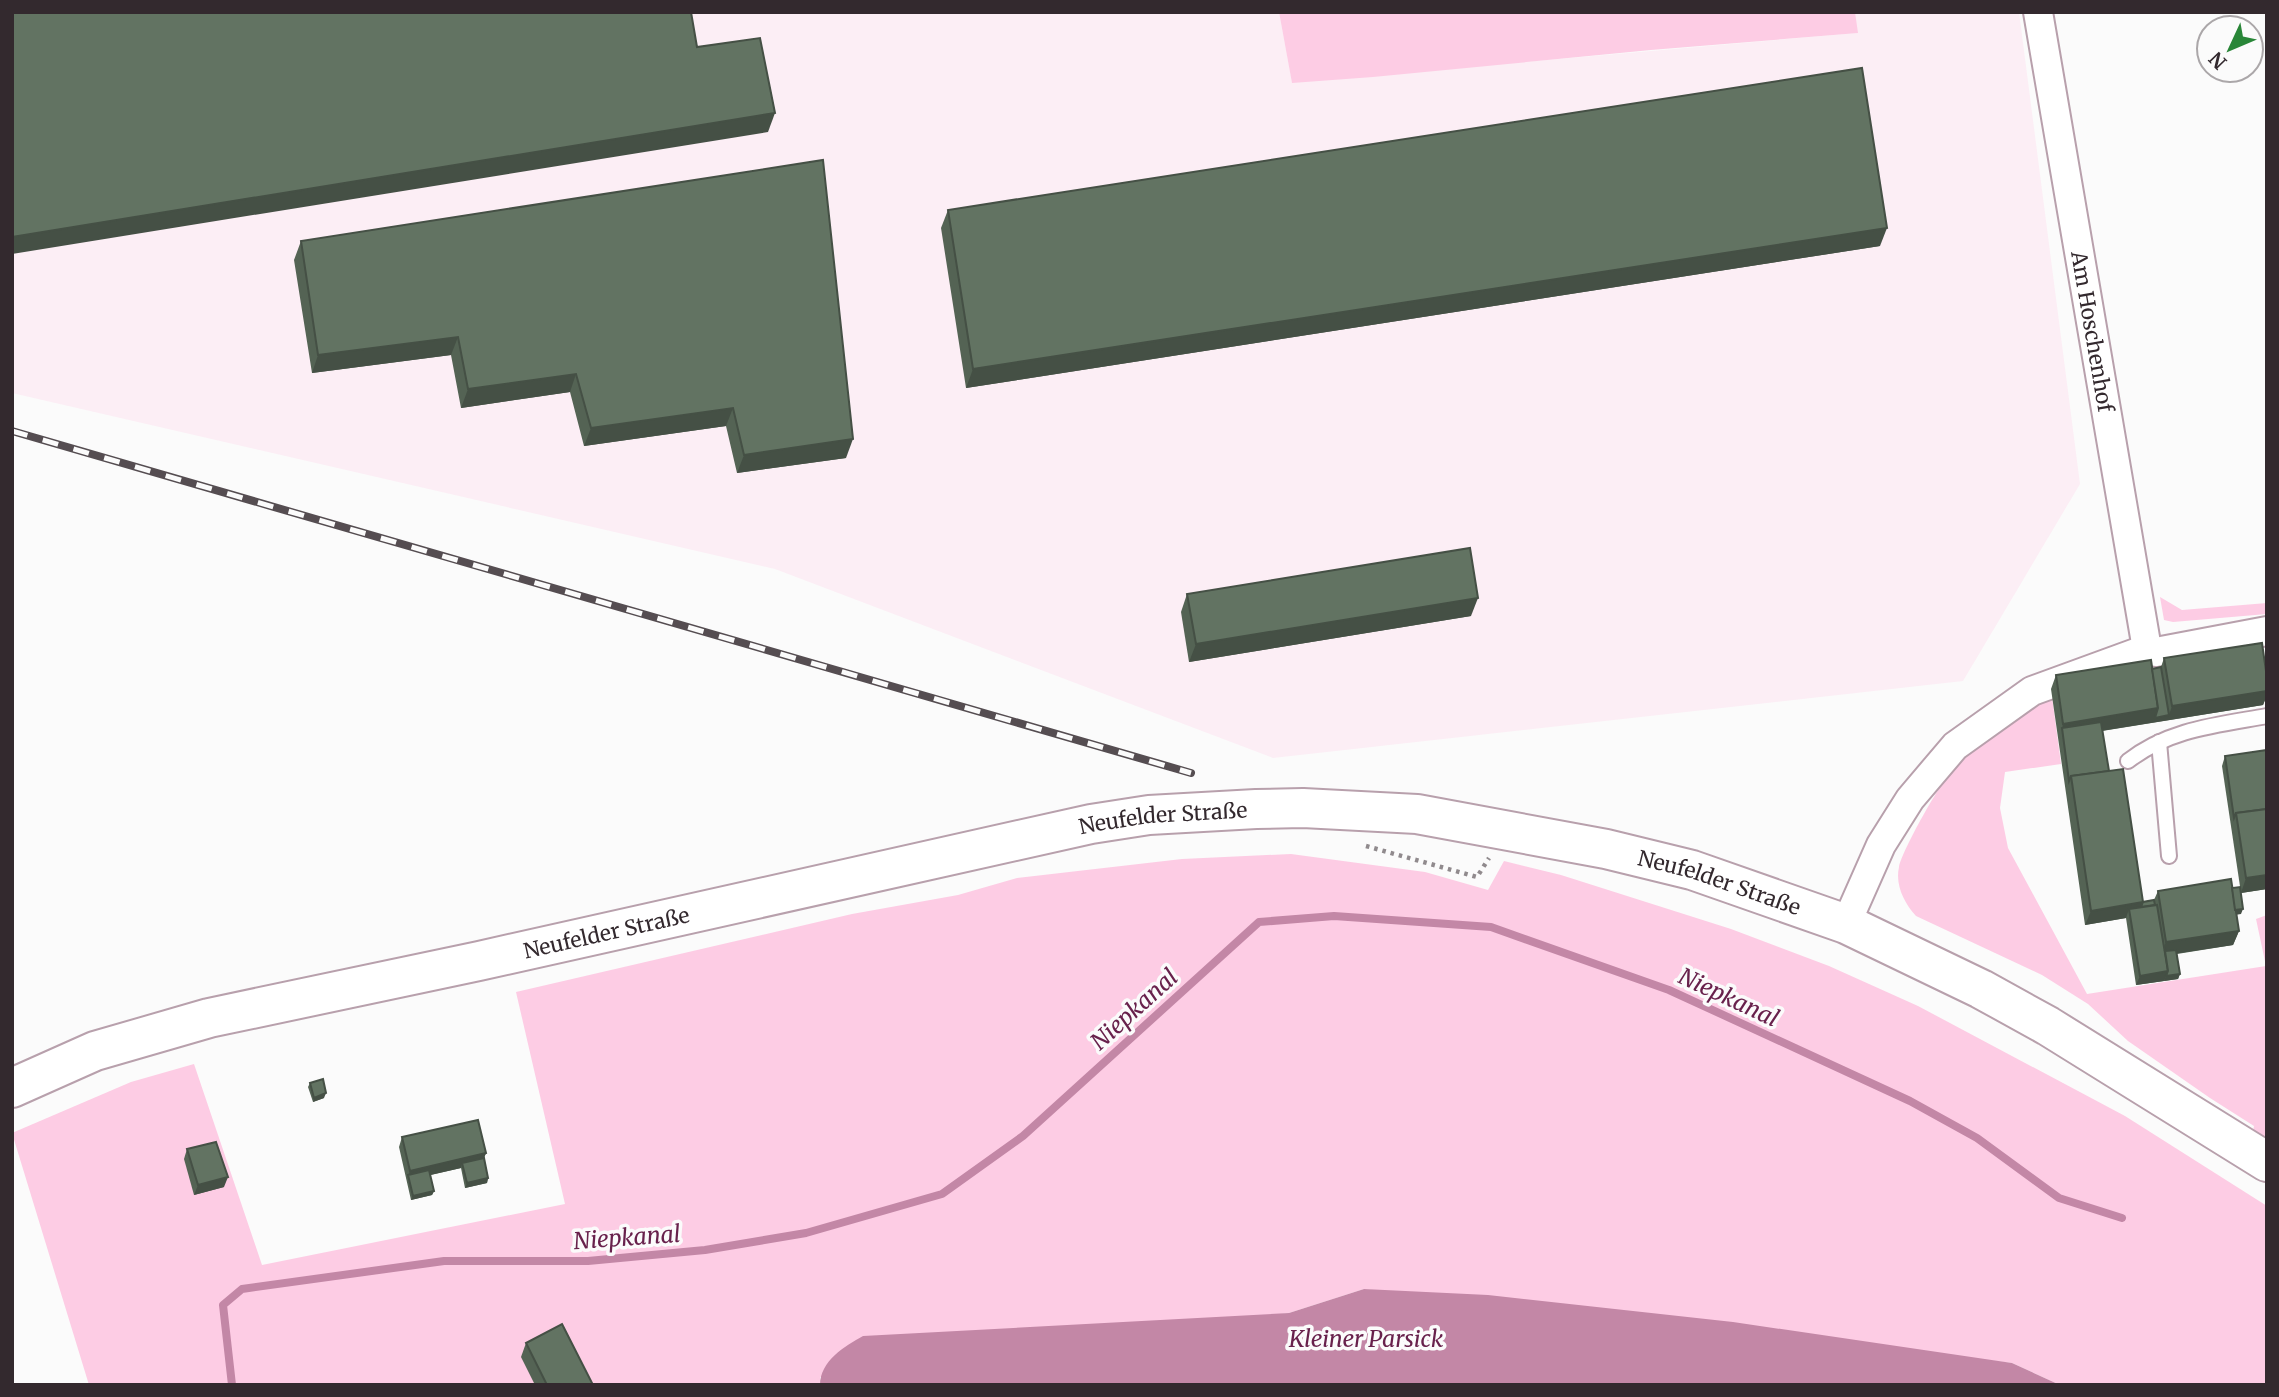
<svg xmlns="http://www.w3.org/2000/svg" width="2279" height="1397" font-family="Merriweather,serif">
	<rect width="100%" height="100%" fill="#fbfbfb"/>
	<polygon fill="#fceef5" points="12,12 1279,12 1292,82 1857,33 1855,12 2019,12 2080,484 1963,681 1273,758 775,569 12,393"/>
	<g fill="#fdcce4">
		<polygon points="1279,12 1855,12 1858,33 1651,50 1373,77 1292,83"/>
		<polygon points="2160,597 2182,610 2267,603 2267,614 2173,622 2164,620"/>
		<path d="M2051 689 2061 764 2005 772 2000 808 2008 848 2087 994 2266 966 2256 919 2267 915V1140L2253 1131 2254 1126 2210 1098 2128 1041 2088 1004 2042 975 1916 916C1904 903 1895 885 1899 867 1903 849 1941 781 1954 768 1983 738 2017 714 2051 689Z"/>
		<polygon points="1291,854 1425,872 1488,890 1504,861 1561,875 1731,929 1829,966 1918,1006 2125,1116 2267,1206 2267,1385 2060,1385 2012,1363 1364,1289 1289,1313 820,1377 820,1385 89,1385 12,1133 131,1082 194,1064 262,1265 565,1204 516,992 852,914 958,895 1017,878 1182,859"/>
	</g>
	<path fill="#c387a6" d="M1364 1289 1488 1295 1733 1322 2012 1363 2060 1385H820C820 1361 845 1346 863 1336L1289 1313Z"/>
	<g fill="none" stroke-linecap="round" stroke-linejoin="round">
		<polyline stroke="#c387a6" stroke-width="8" points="232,1385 223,1305 242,1289 444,1261 588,1261 705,1250 806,1233 942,1194 1023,1136 1259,922 1334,916 1491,927 1669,990 1910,1101 1977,1138 2059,1198 2122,1218"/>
		<g stroke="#b8a0ac" stroke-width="18">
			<g id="lane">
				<polyline points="2159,742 2169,856"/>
				<path d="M2128 761C2169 729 2217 725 2267 716"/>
			</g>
		</g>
		<g stroke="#b8a0ac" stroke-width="32">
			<g id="street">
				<path id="s1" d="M2038 12 2147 649"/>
				<polyline points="1846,924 1881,845 1910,799 1955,746 2032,691 2147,649 2156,652 2267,631"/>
			</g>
		</g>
		<g stroke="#b8a0ac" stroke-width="42">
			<g id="secondary">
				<path id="s2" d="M12 1088 95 1051 209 1018 479 961 1091 824 1149 815 1256 809 1303 808 1417 814 1606 849 1692 870 1846 924 1981 989 2048 1026 2267 1162"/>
			</g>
		</g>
		<polyline stroke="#908a8d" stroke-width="4.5" stroke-dasharray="3.5 5" stroke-linecap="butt" points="1366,846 1477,877 1489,858"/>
		<use href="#lane" stroke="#fff" stroke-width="14"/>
		<use href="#street" stroke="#fff" stroke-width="28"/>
		<use href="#secondary" stroke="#fff" stroke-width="38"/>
		<g stroke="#554d51" stroke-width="8">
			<polyline id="rail" points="12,431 1191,773"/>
		</g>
		<use href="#rail" stroke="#fbfbfb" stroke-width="5" stroke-dasharray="16" stroke-linecap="butt"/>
	</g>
	<g fill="#546354">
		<polygon points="823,160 846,458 737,473 726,426 584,446 570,392 461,408 451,355 312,373 294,260 301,241"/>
		<polygon points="948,210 1880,246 966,388 941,228"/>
		<polygon points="1187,594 1471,616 1189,662 1181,612"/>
		<polygon points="2164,658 2267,678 2267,695 2263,705 2102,731 2109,771 2143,902 2154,900 2158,891 2232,888 2241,914 2236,914 2239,931 2233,945 2177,954 2180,974 2178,979 2136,985 2126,918 2085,925 2051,689 2056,675 2152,669 2161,667"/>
		<polygon points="2225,756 2267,889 2241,893 2222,766"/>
		<polygon points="310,1083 324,1098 313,1102 308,1087"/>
		<polygon points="402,1137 486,1153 484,1158 488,1178 487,1183 465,1188 461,1168 430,1175 434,1191 432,1195 411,1200 399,1147"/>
		<polygon points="187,1149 224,1187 194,1195 184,1159"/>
		<polygon points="526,1343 593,1385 535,1385 521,1357"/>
	</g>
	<g fill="#455045">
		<polygon points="775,113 768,132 12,254 12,237"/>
		<polygon points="1887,228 1880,246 966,388 973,369"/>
		<polygon points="458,337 451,355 312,373 318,355"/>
		<polygon points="576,374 570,392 461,408 468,389"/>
		<polygon points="733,408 726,426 584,446 591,428"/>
		<polygon points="853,439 846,458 737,473 744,455"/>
		<polygon points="1478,598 1471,616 1189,662 1196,644"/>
		<polygon points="2267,691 2267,695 2263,705 2063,737 2062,729 2063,724 2158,708 2169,715 2172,706"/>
		<polygon points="2267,875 2267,889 2241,893 2246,878"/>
		<polygon points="2143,902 2139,912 2129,909 2126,918 2085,925 2091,911"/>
		<polygon points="2243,909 2241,914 2229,916 2231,911"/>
		<polygon points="2239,931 2233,945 2160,956 2166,942"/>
		<polygon points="2168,971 2164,981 2136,985 2140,976"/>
		<polygon points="2180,974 2178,979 2164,981 2166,976"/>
		<polygon points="326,1093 324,1098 313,1102 314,1098"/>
		<polygon points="486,1153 482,1163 462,1163 461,1168 409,1180 408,1175 406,1180 410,1171"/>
		<polygon points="228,1177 224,1187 194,1195 198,1185"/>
		<polygon points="488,1178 487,1183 465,1188 467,1183"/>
		<polygon points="434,1191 432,1195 411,1200 413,1196"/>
	</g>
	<g fill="#627362" stroke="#455045" stroke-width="2">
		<polygon points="12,12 691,12 697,47 760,38 775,113 12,237"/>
		<polygon points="1862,68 1887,228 973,369 948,210"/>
		<polygon points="823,160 853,439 744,455 733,408 591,428 576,374 468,389 458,337 318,355 301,241"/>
		<polygon points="1470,548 1478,598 1196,644 1187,594"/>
		<polygon points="2262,643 2267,678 2267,691 2172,706 2164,658"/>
		<polygon points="2151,660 2158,708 2063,724 2056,675"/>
		<polygon points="2161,667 2169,715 2155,718 2158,708 2152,669"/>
		<polygon points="2101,722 2109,771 2071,776 2069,781 2062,728"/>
		<polygon points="2267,750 2267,809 2236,813 2234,818 2225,756"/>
		<polygon points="2123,769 2143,902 2091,911 2071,776"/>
		<polygon points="2267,809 2267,875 2246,878 2236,813"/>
		<polygon points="2231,879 2239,931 2166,942 2158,891"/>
		<polygon points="2240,887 2243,909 2235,910 2232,888"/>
		<polygon points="2154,900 2155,905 2141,907 2143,902"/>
		<polygon points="2157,905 2168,971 2140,976 2129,909"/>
		<polygon points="2176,950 2180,974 2166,976 2168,971 2165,951"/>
		<polygon points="323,1079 326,1093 314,1098 310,1083"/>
		<polygon points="478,1120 486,1153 410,1171 402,1137"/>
		<polygon points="216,1142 228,1177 198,1185 187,1149"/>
		<polygon points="484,1158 488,1178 467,1183 462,1163"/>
		<polygon points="429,1170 434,1191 413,1196 408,1175"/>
		<polygon points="562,1324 593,1385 547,1385 526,1343"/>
	</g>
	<g text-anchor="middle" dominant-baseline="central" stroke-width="7" stroke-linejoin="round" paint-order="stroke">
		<g font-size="21" fill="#33292e" stroke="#fbfbfb">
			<text stroke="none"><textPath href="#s1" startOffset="324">Am Hoschenhof</textPath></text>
			<text stroke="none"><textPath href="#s2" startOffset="1185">Neufelder Straße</textPath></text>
			<text stroke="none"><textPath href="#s2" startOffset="1750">Neufelder Straße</textPath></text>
			<text stroke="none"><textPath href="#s2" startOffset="616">Neufelder Straße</textPath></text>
		</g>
		<g font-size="23" font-style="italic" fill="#68214c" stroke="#fbfbfb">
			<text transform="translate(1729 997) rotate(25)">Niepkanal</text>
			<text transform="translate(1134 1009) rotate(-42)">Niepkanal</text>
			<text transform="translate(627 1237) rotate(-4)">Niepkanal</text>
			<text x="1366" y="1338">Kleiner Parsick</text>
		</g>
	</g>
	<rect width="2279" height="1397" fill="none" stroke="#33292e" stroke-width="28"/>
	<g transform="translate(2230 49) rotate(226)"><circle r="33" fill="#fbfbfb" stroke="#aba7a9" stroke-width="2"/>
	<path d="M0-5L12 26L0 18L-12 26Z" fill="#298638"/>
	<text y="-10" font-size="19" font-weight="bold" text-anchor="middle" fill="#33292e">N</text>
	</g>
</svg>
